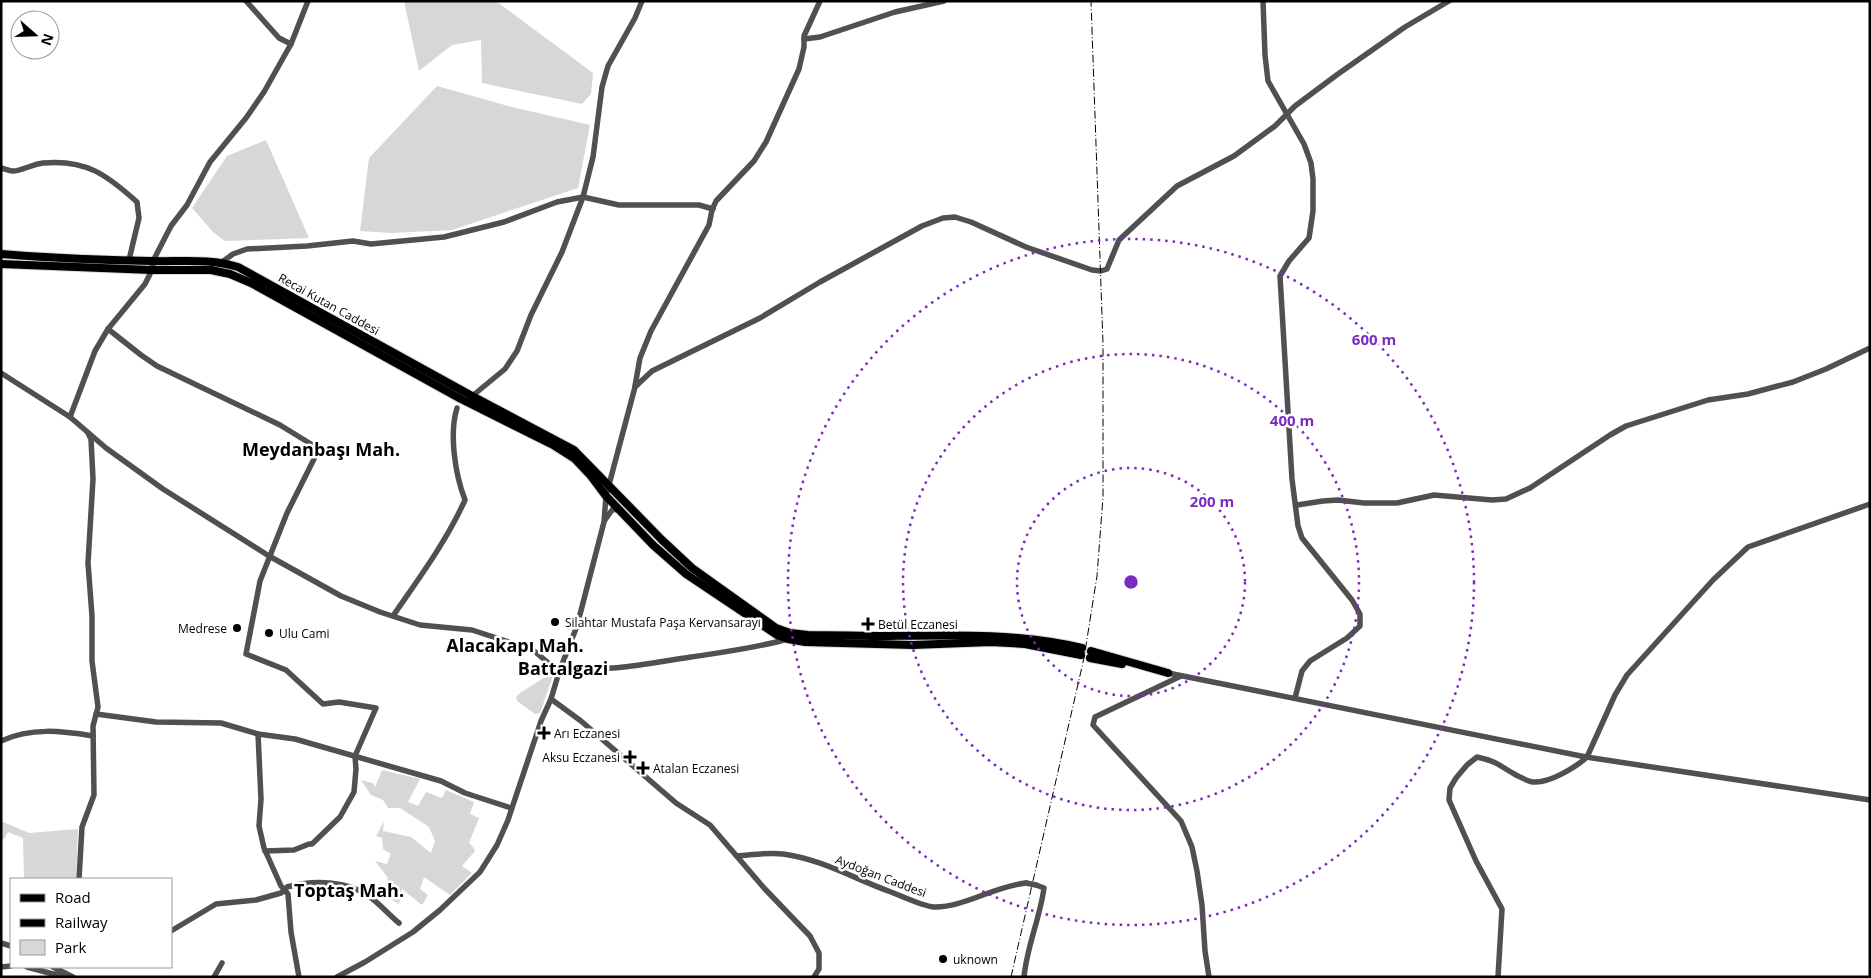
<svg xmlns="http://www.w3.org/2000/svg" width="1871" height="978" font-family="'Open Sans',sans-serif">
	<rect width="100%" height="100%" fill="#fff"/>
	<g fill="#d7d7d7">
		<polygon points="404,1 496,1 593,73 591,94 582,104 482,83 481,40 452,45 419,71"/>
		<polygon points="437,86 512,107 590,125 578,188 452,230 392,233 360,231 369,158"/>
		<polygon points="266,140 309,238 225,241 213,232 192,208 227,156"/>
		<polygon points="550,674 553,676 540,713 535,714 517,701 516,697 520,693"/>
		<polygon points="382,770 420,779 408,802 418,806 426,792 442,798 446,790 474,802 470,814 479,818 469,843 473,847 475,851 462,866 472,873 450,895 424,877 420,889 428,895 422,905 402,889 399,904 388,898 392,892 385,886 388,878 375,861 387,864 391,854 383,849 382,838 376,836 384,821 383,831 411,837 431,853 435,841 429,827 400,808 388,808 383,800 371,795 361,780 373,783 375,787"/>
		<polygon points="1,821 29,833 78,829 76,879 24,879 23,838 8,832 4,839 1,840"/>
	</g>
	<g fill="none" stroke-linecap="round" stroke-linejoin="round">
		<g stroke="#dbdbdb" stroke-width="10">
			<g id="major">
				<path d="M1 254C51 258 101 260 151 261 181 262 209 258 238 267L472 396 574 450 662 540 692 568 776 628 790 633 808 635C835 635 862 636 889 636 953 635 1019 633 1082 648"/>
				<polyline points="1,264 152,270 211,270 230,274 251,283 461,399 553,445 575,459 591,476 606,496 653,545 686,574 777,635 788,639 805,642 913,645 991,642 1025,644 1081,655"/>
				<polyline points="1091,651 1168,673"/>
				<polyline points="1090,658 1122,664"/>
			</g>
		</g>
		<g stroke="#505050" stroke-width="5.5">
			<polyline points="246,1 279,38 291,44"/>
			<polyline points="1263,1 1265,55 1268,81 1304,144 1311,163 1313,179 1313,211 1309,238 1289,261 1280,276 1292,479 1298,526 1302,538 1352,600 1360,614 1360,626 1347,638 1310,661 1302,671 1295,698"/>
			<polyline points="804,39 820,37 895,12 944,1"/>
			<path d="M1 168C5 169 9 171 13 171 21 171 33 164 43 163 86 159 107 175 137 202L139 218 129 260"/>
			<polyline points="222,262 233,254 247,249 307,246 353,241 371,244 444,237 504,222 557,202 583,197 619,205 699,205 713,209"/>
			<polyline points="108,329 141,355 157,366 280,425 319,449 287,513 260,581 246,654 286,670 323,704 339,702 376,708 355,756 356,769 354,792 340,817 312,844 309,844 294,850 265,851"/>
			<path d="M1 373 70 417 106 448 163 489 269 556 341 596 380 612 420 625 472 630 533 650 559 672 566 667C608 673 650 663 691 657 724 652 756 648 788 639"/>
			<polyline points="635,386 640,358 651,331 709,225 712,210 716,201 754,161 766,142 799,69 804,47 804,36 820,1"/>
			<polyline points="471,397 505,369 517,351 531,315 562,252 583,197 593,157 602,87 608,66 635,18 642,1"/>
			<polyline points="70,417 95,351 108,329 145,284 152,270 153,261 171,226 187,205 210,162 246,118 264,92 291,44 308,1"/>
			<polyline points="1297,505 1323,501 1338,500 1364,503 1397,503 1434,495 1492,500 1506,499 1530,488 1610,435 1626,426 1708,400 1748,394 1793,382 1826,369 1870,348"/>
			<polyline points="605,520 612,510 619,509"/>
			<path d="M393 616C419 578 446 542 465 500 455 474 449 434 457 408"/>
			<polyline points="1168,673 1586,757 1870,800"/>
			<polyline points="1181,676 1095,717 1093,725 1181,821 1192,847 1197,871 1202,905 1205,951 1209,977"/>
			<polyline points="551,699 581,721 676,803 710,825 764,888 810,936 819,953 819,969 814,977"/>
			<polyline points="96,714 156,722 221,723 258,734 295,739 441,781 465,793 511,808"/>
			<polyline points="258,734 261,799 259,826 264,848 281,886 288,894 291,932 299,977"/>
			<path d="M1 741C31 727 62 731 93 736"/>
			<path d="M737 856C752 855 768 852 783 854 821 859 855 879 891 892 902 896 922 906 934 907 962 908 995 886 1026 883"/>
			<polyline points="79,879 82,827 94,795 93,726 98,707 92,661 92,616 88,563 93,479 91,439 88,433"/>
			<path d="M171 931 216 904 256 900 281 893 285 890 287 887C312 880 348 880 370 897 381 905 389 915 399 923"/>
			<polyline points="1,943 11,946"/>
			<polyline points="1,967 11,966"/>
			<polyline points="27,967 53,974 62,974"/>
			<polyline points="53,967 73,977"/>
			<polyline points="214,977 222,963"/>
			<polyline points="337,977 365,962 413,932 440,910 480,872 497,845 508,820 541,721 551,699 559,672 577,626 604,522 606,496 635,387 652,371 760,318 820,282 922,226 943,218 955,217 971,222 1026,247 1092,270 1101,271 1107,269 1119,240 1177,186 1234,156 1275,126 1295,106 1338,74 1405,27 1449,1"/>
			<path d="M1024 977C1027 946 1040 918 1044 888L1036 885"/>
			<path d="M1498 977 1502 909 1476 861 1449 800 1450 788 1456 778 1467 765 1477 757C1496 761 1500 766 1516 775 1520 777 1529 782 1534 782 1550 783 1576 767 1587 757L1615 695 1627 675 1713 580 1748 547 1870 504"/>
		</g>
		<use href="#major" stroke="#000" stroke-width="8"/>
		<polyline stroke="#000" stroke-width="1" stroke-dasharray="8 2.5 1 2.5" stroke-linecap="butt" points="1011,977 1084,658 1097,576 1103,497 1103,344 1091,1"/>
		<polyline stroke="#505050" stroke-width="5.5" points="1026,883 1036,885"/>
	</g>
	<g fill="none" stroke="#7b2cbf" stroke-width="2.5" stroke-dasharray="2.5 5">
		<circle cx="1131" cy="582" r="114"/>
		<circle cx="1131" cy="582" r="228"/>
		<circle cx="1131" cy="582" r="343"/>
	</g>
	<g fill="#000" stroke="#fff" stroke-width="2">
		<circle cx="555" cy="622" r="5"/>
		<path d="M865.5 616.5h5v5h5v5h-5v5h-5v-5h-5v-5h5z"/>
		<circle cx="237" cy="628" r="5"/>
		<circle cx="269" cy="633" r="5"/>
		<path d="M541.5 725.5h5v5h5v5h-5v5h-5v-5h-5v-5h5z"/>
		<path d="M627.5 749.5h5v5h5v5h-5v5h-5v-5h-5v-5h5z"/>
		<path d="M640.5 760.5h5v5h5v5h-5v5h-5v-5h-5v-5h5z"/>
		<circle cx="943" cy="959" r="5"/>
	</g>
	<g text-anchor="middle" dominant-baseline="central" stroke-width="5" stroke-linejoin="round" paint-order="stroke">
		<g font-size="12" fill="#000" stroke="#fff">
			<text transform="translate(329 304) rotate(29)">Recai Kutan Caddesi</text>
			<text transform="translate(881 876) rotate(21)">Aydoğan Caddesi</text>
		</g>
		<g font-size="12" fill="#000" stroke="#fff" text-anchor="start">
			<text x="565" y="622">Silahtar Mustafa Paşa Kervansarayı</text>
			<text x="878" y="624">Betül Eczanesi</text>
			<text x="227" y="628" text-anchor="end">Medrese</text>
			<text x="279" y="633">Ulu Cami</text>
			<text x="554" y="733">Arı Eczanesi</text>
			<text x="620" y="757" text-anchor="end">Aksu Eczanesi</text>
			<text x="653" y="768">Atalan Eczanesi</text>
			<text x="953" y="959">uknown</text>
		</g>
		<g font-size="18" font-weight="bold" fill="#000" stroke="#fff">
			<text x="321" y="449">Meydanbaşı Mah.</text>
			<text x="515" y="645">Alacakapı Mah.</text>
			<text x="563" y="668">Battalgazi</text>
			<text x="349" y="890">Toptaş Mah.</text>
		</g>
	</g>
	<circle cx="1131" cy="582" r="8" fill="#7b2cbf" stroke="#fff" stroke-width="2.5"/>
	<g font-size="15" text-anchor="middle" font-weight="bold" fill="#7b2cbf" stroke="#fff" stroke-width="5" stroke-linejoin="round" paint-order="stroke">
		<text x="1374" y="345">600 m</text>
		<text x="1292" y="426">400 m</text>
		<text x="1212" y="507">200 m</text>
	</g>
	<rect width="1871" height="978" fill="none" stroke="#000000" stroke-width="5"/>
	<rect x="10" y="878" width="162" height="90" fill="#ffffff" stroke="#999999"/>
	<rect x="20" y="894" width="25" height="8" fill="#000000" stroke="#999999"/>
	<text x="55" y="903" font-size="15" fill="#000000">Road</text>
	<rect x="20" y="919" width="25" height="8" fill="#000000" stroke="#999999"/>
	<text x="55" y="928" font-size="15" fill="#000000">Railway</text>
	<rect x="20" y="940" width="25" height="15" fill="#d7d7d7" stroke="#999999"/>
	<text x="55" y="953" font-size="15" fill="#000000">Park</text>
	<g transform="translate(35 35) rotate(110)"><circle r="24" fill="#ffffff" stroke="#999999"/>
	<path d="M0-4L9 19L0 12L-9 19Z" fill="#000000"/>
	<text y="-8" font-size="14" font-weight="bold" text-anchor="middle" fill="#000000">N</text>
	</g>
</svg>
